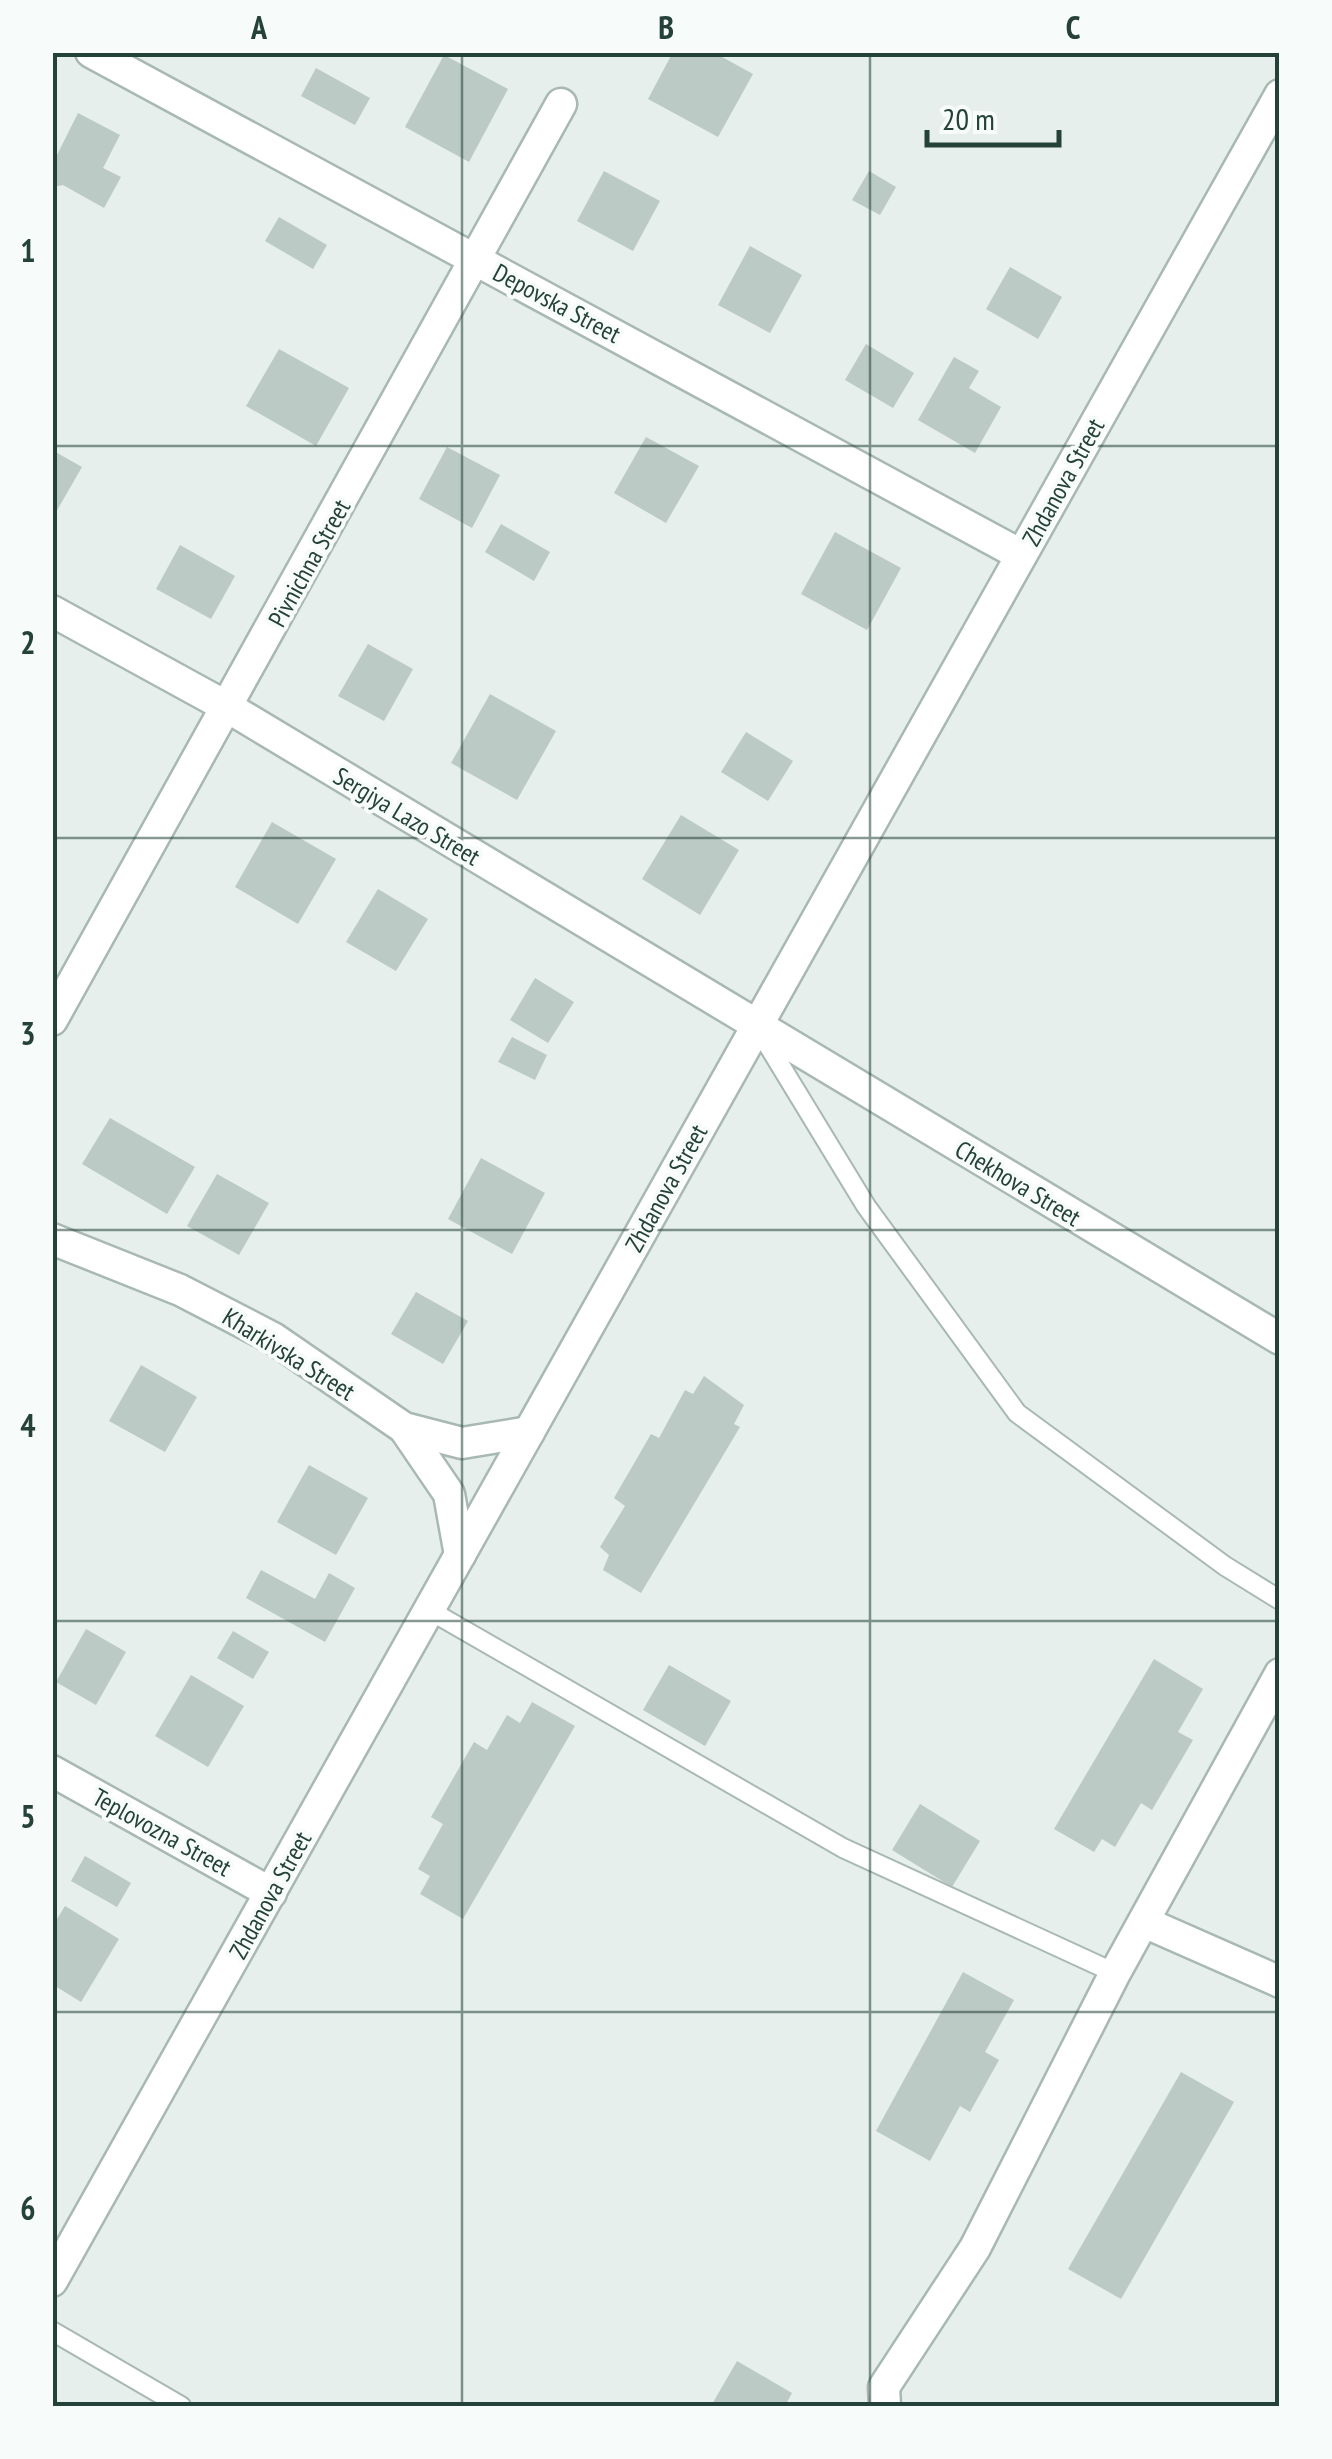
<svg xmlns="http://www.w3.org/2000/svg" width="1332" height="2459" font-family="'PT Sans Narrow',sans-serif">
	<rect width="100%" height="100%" fill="#e6efeb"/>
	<g fill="#bbcac4">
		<polygon points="673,52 713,52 753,74 718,137 648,99"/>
		<polygon points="444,55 508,89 469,162 405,127"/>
		<polygon points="316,68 370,98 355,125 301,96"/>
		<polygon points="78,113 120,135 103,168 121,177 104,208 63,185 52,187 52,156 57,155"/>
		<polygon points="604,171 660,201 633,251 577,221"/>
		<polygon points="869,171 896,187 880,215 852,200"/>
		<polygon points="279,217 327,245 313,269 265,241"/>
		<polygon points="750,246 802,275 770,333 718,305"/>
		<polygon points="1010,267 1062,297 1038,339 986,309"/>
		<polygon points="866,344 914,373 893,408 845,380"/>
		<polygon points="279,349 349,388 316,446 246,406"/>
		<polygon points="954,357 979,371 969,388 1001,407 975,453 918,420"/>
		<polygon points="646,437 699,466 666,523 614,493"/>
		<polygon points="447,447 500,475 472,528 419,499"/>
		<polygon points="52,450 82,467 52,519"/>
		<polygon points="501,524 550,552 534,581 485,552"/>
		<polygon points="835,532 901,568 867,630 801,594"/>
		<polygon points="180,545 235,576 211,619 156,589"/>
		<polygon points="368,644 413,669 384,721 338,696"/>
		<polygon points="490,694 556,731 517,800 451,763"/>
		<polygon points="746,732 793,761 768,801 721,772"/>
		<polygon points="681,815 739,850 700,915 642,879"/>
		<polygon points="272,822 336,859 298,924 235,887"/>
		<polygon points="378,889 428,919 396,971 346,942"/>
		<polygon points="535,978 574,1002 548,1043 510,1020"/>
		<polygon points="512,1037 547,1055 535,1080 498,1062"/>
		<polygon points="110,1118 195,1167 167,1214 82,1164"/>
		<polygon points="481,1158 545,1193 512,1254 448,1219"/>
		<polygon points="217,1174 269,1203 239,1255 187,1226"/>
		<polygon points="416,1292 468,1321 443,1364 391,1334"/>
		<polygon points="141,1365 197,1397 165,1452 109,1421"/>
		<polygon points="704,1376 744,1405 734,1424 740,1427 641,1593 603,1570 609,1555 600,1547 625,1506 614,1498 651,1434 659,1438 685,1390 693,1394"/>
		<polygon points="309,1465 368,1498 336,1555 277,1522"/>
		<polygon points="261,1570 315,1599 329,1573 355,1588 325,1642 246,1598"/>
		<polygon points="86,1629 126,1652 96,1705 56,1682"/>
		<polygon points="233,1631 269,1652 253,1679 217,1658"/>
		<polygon points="1154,1659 1203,1689 1178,1732 1193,1740 1152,1810 1141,1803 1115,1847 1102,1839 1094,1852 1054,1829"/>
		<polygon points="669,1665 731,1701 705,1746 643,1710"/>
		<polygon points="191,1675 244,1706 208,1767 155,1736"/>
		<polygon points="532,1702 575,1726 463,1919 420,1894 430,1876 418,1869 443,1824 431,1817 474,1742 487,1750 507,1715 520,1723"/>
		<polygon points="920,1804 980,1841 952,1887 892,1850"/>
		<polygon points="85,1856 131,1883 117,1907 71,1881"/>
		<polygon points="65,1906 119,1939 81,2002 52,1984 52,1927"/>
		<polygon points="963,1972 1014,2000 985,2052 999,2060 970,2112 960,2106 930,2161 876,2131"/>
		<polygon points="1181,2072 1234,2102 1121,2299 1068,2269"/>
		<polygon points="737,2361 792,2393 785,2406 711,2406"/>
	</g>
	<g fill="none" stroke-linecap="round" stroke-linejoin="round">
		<g stroke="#a8b8b2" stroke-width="22">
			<g id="lane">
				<polyline points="760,1032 866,1206 1017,1413 1225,1566 1280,1600"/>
				<polyline points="429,1610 843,1848 1115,1973"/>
				<polyline points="52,2331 181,2406"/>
			</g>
		</g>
		<g stroke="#a8b8b2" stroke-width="35">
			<g id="street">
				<polyline points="91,52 1021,555"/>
				<polyline points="52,611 229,708 1280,1339"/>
				<polyline points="52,1020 561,104"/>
				<polyline points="52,1239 180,1290 273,1338 404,1428 462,1443 529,1432"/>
				<polyline points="404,1428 449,1494 460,1555"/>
				<polyline points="52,1771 271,1893"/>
				<polyline points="1144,1922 1280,1982"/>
				<polyline points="52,2281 1280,95"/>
				<polyline points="885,2406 884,2387 975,2248 1115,1973 1280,1674"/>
			</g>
		</g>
		<use href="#lane" stroke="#fff" stroke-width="18"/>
		<use href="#street" stroke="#fff" stroke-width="30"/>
	</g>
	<path fill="none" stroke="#24423a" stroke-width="2.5" stroke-opacity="0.55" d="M462 52V2406M870 52V2406M52 446H1280M52 838H1280M52 1230H1280M52 1621H1280M52 2012H1280"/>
	<g text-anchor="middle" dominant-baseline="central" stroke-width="8" stroke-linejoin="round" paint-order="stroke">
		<g font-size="25" fill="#24423a" stroke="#f7fbf9">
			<text transform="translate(557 303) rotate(28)">Depovska Street</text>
			<text transform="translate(1063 482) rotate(-61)">Zhdanova Street</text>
			<text transform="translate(309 563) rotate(-61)">Pivnichna Street</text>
			<text transform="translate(407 816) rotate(31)">Sergiya Lazo Street</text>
			<text transform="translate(1018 1183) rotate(31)">Chekhova Street</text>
			<text transform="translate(666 1188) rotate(-61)">Zhdanova Street</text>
			<text transform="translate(289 1354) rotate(32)">Kharkivska Street</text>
			<text transform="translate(162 1832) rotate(29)">Teplovozna Street</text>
			<text transform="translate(270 1895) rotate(-61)">Zhdanova Street</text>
		</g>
	</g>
	<rect width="1332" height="2459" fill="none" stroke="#f7fbf9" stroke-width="110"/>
	<path d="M927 130v15h132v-15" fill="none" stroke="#24423a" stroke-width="5"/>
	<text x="942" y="130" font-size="30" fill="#24423a" stroke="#f7fbf9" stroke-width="8" paint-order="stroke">20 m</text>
	<rect x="55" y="55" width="1222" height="2349" fill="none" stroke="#24423a" stroke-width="4"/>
	<g font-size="32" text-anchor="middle" font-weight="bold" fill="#24423a">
		<text x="259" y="39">A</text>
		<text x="666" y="39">B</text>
		<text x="1073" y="39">C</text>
		<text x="28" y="262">1</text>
		<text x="28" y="654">2</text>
		<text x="28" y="1045">3</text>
		<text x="28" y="1437">4</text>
		<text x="28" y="1828">5</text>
		<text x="28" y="2220">6</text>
	</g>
</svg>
